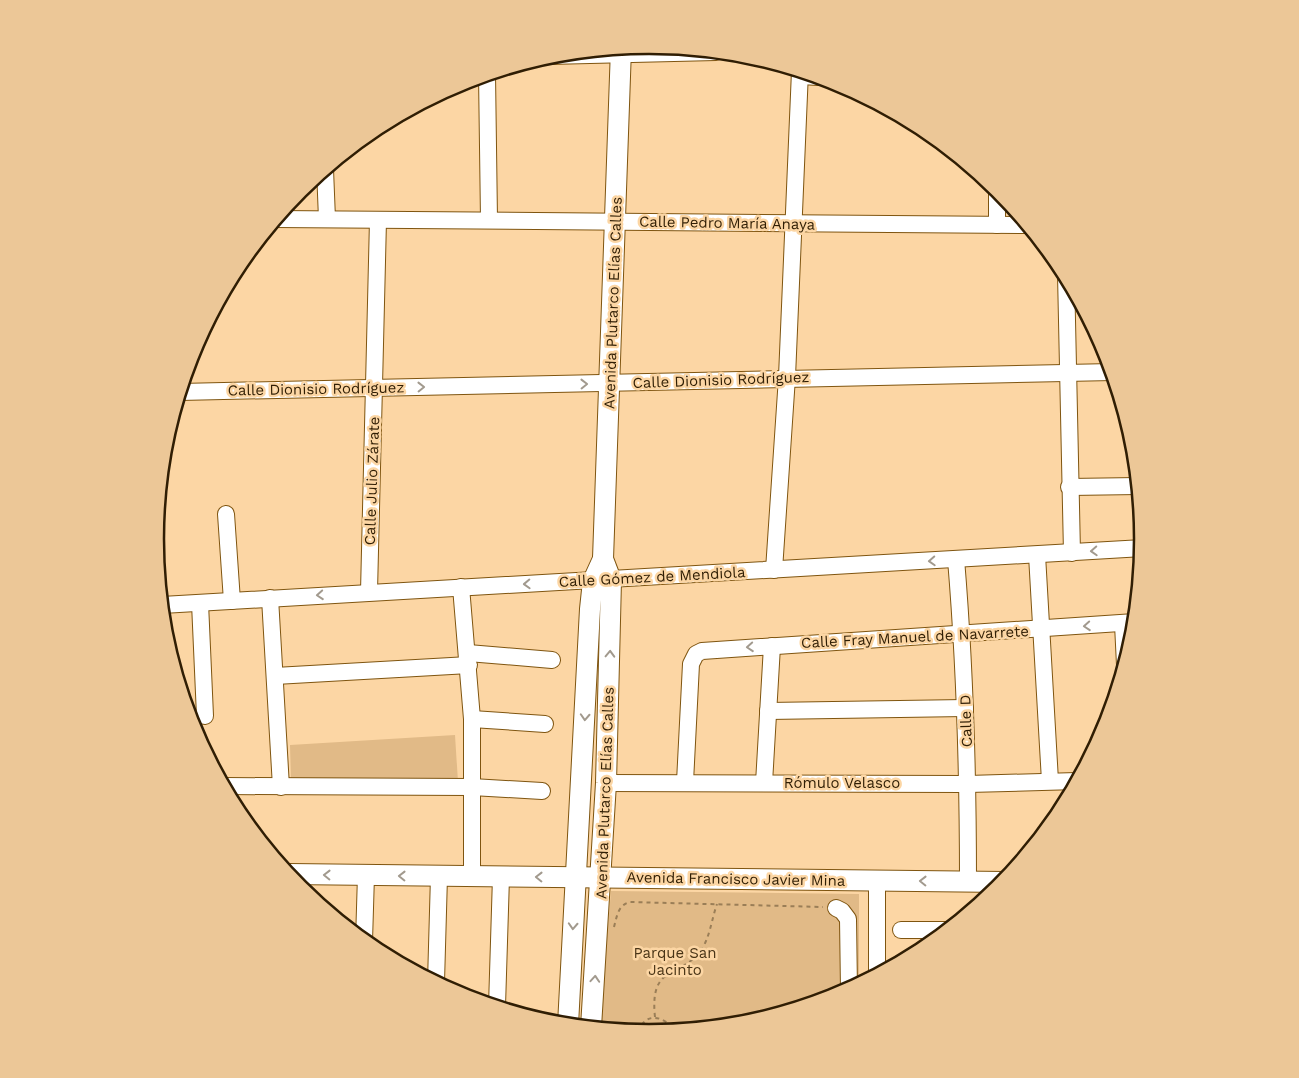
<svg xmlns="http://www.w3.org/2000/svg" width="1299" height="1078" font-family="'Work Sans',sans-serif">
	<rect width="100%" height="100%" fill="#fcd6a4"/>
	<g fill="#e1ba87">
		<polygon points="455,735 458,782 291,781 290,745"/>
		<polygon points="611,891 859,894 859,985 838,995 746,1024 650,1033 599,1028"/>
	</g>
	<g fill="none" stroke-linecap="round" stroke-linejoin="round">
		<g stroke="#7f5510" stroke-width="18">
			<g id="minor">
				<polyline points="548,56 716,52"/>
				<polyline points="487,74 489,220"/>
				<polyline points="800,76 819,77"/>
				<polyline points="325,169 327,219"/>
				<polyline points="276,219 1028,225"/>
				<polyline points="997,225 997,188"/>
				<polyline points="1066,274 1072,553"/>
				<polyline points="180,392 1113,372"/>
				<polyline points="1069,487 1138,486"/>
				<polyline points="226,514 232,601"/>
				<polyline points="1037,555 1050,781"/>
				<path d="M956 559C965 667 968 774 968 882"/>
				<polyline points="774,570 787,377 800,71"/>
				<polyline points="461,587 472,719 472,876"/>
				<polyline points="369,592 378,220"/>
				<polyline points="270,598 281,787"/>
				<polyline points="200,603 205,716"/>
				<polyline points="162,605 1143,548"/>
				<polyline points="1123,624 1125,665"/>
				<polyline points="468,653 552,660"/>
				<polyline points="275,676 469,665"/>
				<polyline points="768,711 965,708"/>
				<polyline points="472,719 545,724"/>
				<polyline points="685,782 691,664 696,654 702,651 1135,622"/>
				<polyline points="606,783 968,784 1077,781"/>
				<polyline points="764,783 772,646"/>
				<polyline points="224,786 472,787 542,791"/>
				<polyline points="836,908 842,911 848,919 849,990"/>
				<polyline points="901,930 948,930"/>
				<polyline points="364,941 366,875"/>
				<polyline points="877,975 877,881"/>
				<polyline points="436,982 439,876"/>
				<polyline points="497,1006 501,877"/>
			</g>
		</g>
		<g stroke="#7f5510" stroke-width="22">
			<g id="major">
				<polyline points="289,874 1004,882"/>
				<polyline points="568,1025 590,609 593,581 603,559"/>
				<polyline points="591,1027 606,783 611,580 603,559 621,48"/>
			</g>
		</g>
		<g stroke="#9a7e57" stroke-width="2" stroke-dasharray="4 4" stroke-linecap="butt">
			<path d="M614 927C617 916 618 905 630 902L823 907"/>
			<path d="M655 1017C649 962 682 979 702 949 710 936 712 918 717 904"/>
			<path d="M638 1032C646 1011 663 1016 675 1030"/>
		</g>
		<use href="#minor" stroke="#fff" stroke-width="16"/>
		<use href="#major" stroke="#fff" stroke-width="20"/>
	</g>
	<defs><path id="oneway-chevron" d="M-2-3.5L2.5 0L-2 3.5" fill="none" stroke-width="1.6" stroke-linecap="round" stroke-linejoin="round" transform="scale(1.25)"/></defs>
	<g stroke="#a29a8e">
		<use href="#oneway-chevron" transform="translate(584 384) rotate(-1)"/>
		<use href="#oneway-chevron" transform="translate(421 387) rotate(-1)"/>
		<use href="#oneway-chevron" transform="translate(1094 551) rotate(177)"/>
		<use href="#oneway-chevron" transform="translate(932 561) rotate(177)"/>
		<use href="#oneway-chevron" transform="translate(527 584) rotate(178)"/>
		<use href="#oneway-chevron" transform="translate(320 595) rotate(176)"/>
		<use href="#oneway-chevron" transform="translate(1087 626) rotate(176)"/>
		<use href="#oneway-chevron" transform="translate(750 647) rotate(176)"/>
		<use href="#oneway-chevron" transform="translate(610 654) rotate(-88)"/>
		<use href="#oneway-chevron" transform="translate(585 717) rotate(93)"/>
		<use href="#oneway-chevron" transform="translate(327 875) rotate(-179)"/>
		<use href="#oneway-chevron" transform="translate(402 876) rotate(-179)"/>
		<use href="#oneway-chevron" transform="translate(539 877) rotate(-179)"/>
		<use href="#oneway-chevron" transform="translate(923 881) rotate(-179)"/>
		<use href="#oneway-chevron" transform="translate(573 926) rotate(93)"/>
		<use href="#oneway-chevron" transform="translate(595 979) rotate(-86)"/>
	</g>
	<g text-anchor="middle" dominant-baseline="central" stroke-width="5" stroke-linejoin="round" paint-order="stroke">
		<g font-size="15" fill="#301e04" stroke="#fcd6a4">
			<text transform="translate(727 223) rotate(1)">Calle Pedro María Anaya</text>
			<text transform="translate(613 303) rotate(-88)">Avenida Plutarco Elías Calles</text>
			<text transform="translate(721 380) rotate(-2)">Calle Dionisio Rodríguez</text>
			<text transform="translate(316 389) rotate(-1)">Calle Dionisio Rodríguez</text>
			<text transform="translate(372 481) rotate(-88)">Calle Julio Zárate</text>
			<text transform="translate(652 577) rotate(-3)">Calle Gómez de Mendiola</text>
			<text transform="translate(915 637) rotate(-3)">Calle Fray Manuel de Navarrete</text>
			<text transform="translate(966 721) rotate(-92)">Calle D</text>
			<text x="842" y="783">Rómulo Velasco</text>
			<text transform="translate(605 793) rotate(-88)">Avenida Plutarco Elías Calles</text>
			<text transform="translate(736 879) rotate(1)">Avenida Francisco Javier Mina</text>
		</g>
		<g font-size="15" fill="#493416" stroke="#fcd6a4">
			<text x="675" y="953">Parque San<tspan x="675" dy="17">Jacinto</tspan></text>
		</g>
	</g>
	<path d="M0 0H1299V1078H0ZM164 539a485 485 0 1 1 970 0a485 485 0 1 1-970 0Z" fill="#ecc797" fill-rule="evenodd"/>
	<path fill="none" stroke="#301e04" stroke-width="2.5" d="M164 539a485 485 0 1 1 970 0a485 485 0 1 1-970 0Z"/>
</svg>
